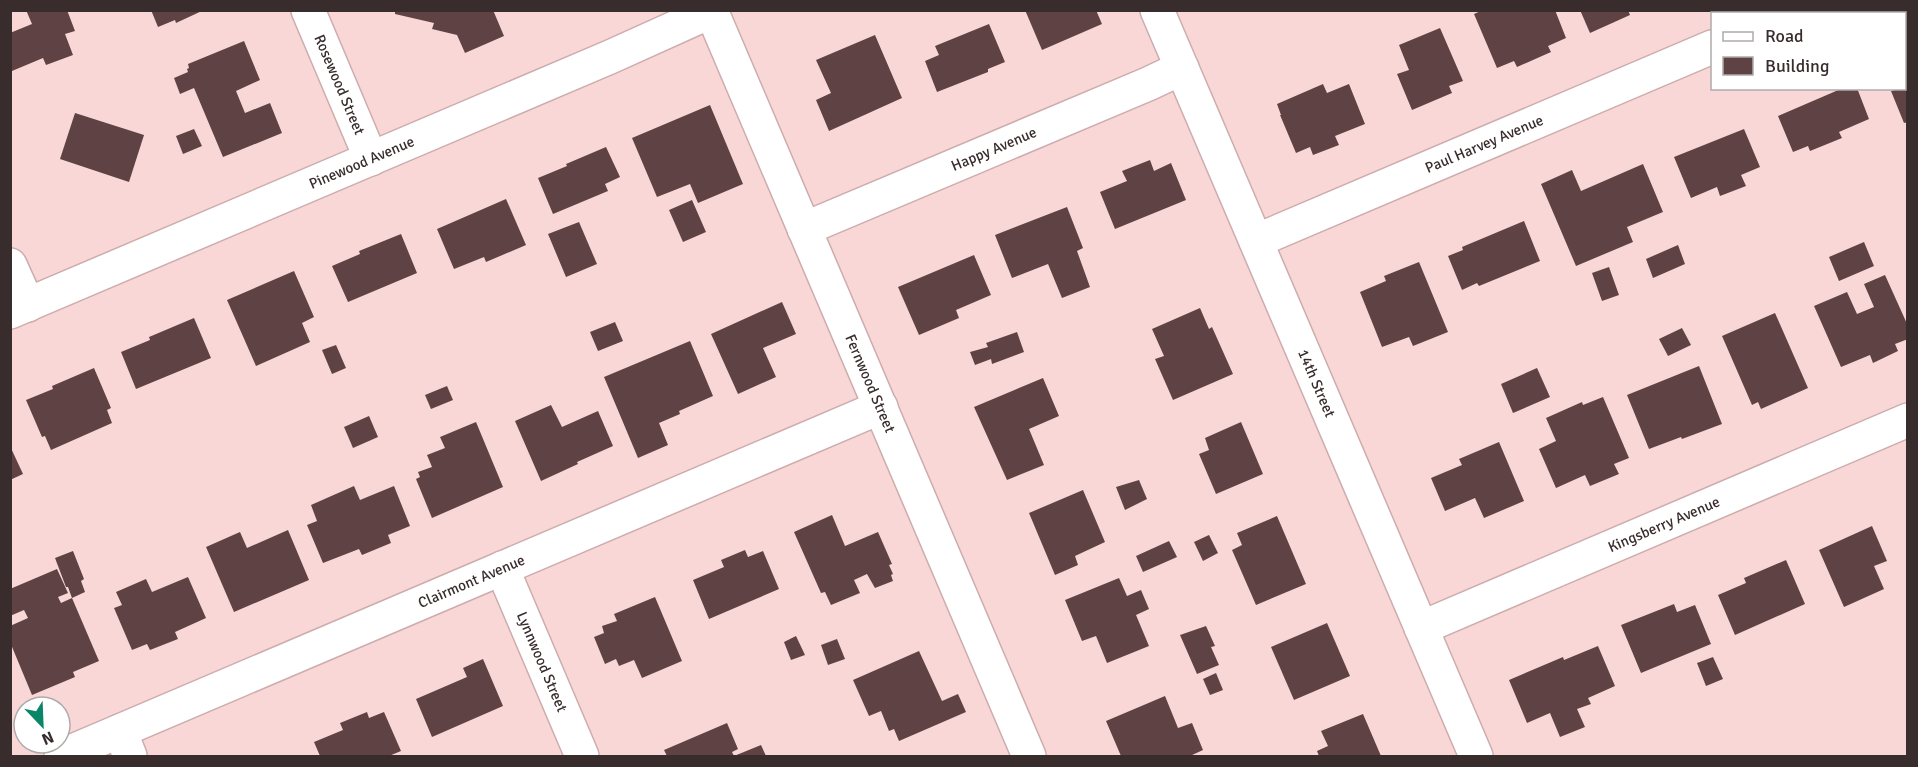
<svg xmlns="http://www.w3.org/2000/svg" width="1918" height="767" font-family="Signika,sans-serif">
	<rect width="100%" height="100%" fill="#f9d7d7"/>
	<g fill="#5f4344">
		<polygon points="26,10 67,10 75,31 65,34 73,55 46,65 43,58 12,71 10,33 32,24"/>
		<polygon points="151,10 204,10 176,23 175,20 158,27"/>
		<polygon points="395,10 493,10 504,36 465,53 457,35 432,29 434,23 395,14"/>
		<polygon points="1025,10 1096,10 1102,24 1042,50"/>
		<polygon points="1483,10 1555,10 1566,38 1548,46 1551,52 1517,67 1514,61 1497,68 1474,14"/>
		<polygon points="1580,10 1628,10 1630,15 1590,33"/>
		<polygon points="989,24 1005,62 988,69 988,72 937,92 925,61 939,55 935,46"/>
		<polygon points="1440,28 1463,81 1449,86 1452,93 1412,110 1397,74 1409,70 1399,45"/>
		<polygon points="875,35 902,98 829,131 816,100 831,93 816,60"/>
		<polygon points="244,41 260,80 236,91 245,113 270,103 282,133 223,157 194,88 180,94 174,78 188,72 187,69 189,68 188,64"/>
		<polygon points="1323,84 1327,93 1349,84 1365,124 1335,136 1339,145 1313,155 1310,147 1296,153 1280,115 1281,115 1277,104"/>
		<polygon points="1908,84 1908,122 1904,123 1891,91 1904,88 1904,86"/>
		<polygon points="1843,88 1857,88 1869,119 1839,132 1842,138 1810,151 1808,146 1793,152 1778,116"/>
		<polygon points="710,105 743,184 698,203 690,184 657,197 632,138"/>
		<polygon points="75,113 144,135 129,182 60,159"/>
		<polygon points="194,129 202,146 183,154 176,136"/>
		<polygon points="1744,129 1760,167 1741,175 1746,186 1720,196 1717,187 1691,198 1674,157"/>
		<polygon points="606,147 620,177 605,184 608,191 553,214 538,178 567,166 566,164"/>
		<polygon points="1150,160 1154,171 1171,163 1186,200 1115,229 1100,192 1127,181 1122,171"/>
		<polygon points="1643,164 1663,212 1627,227 1633,242 1576,266 1541,184 1572,170 1581,191"/>
		<polygon points="506,199 526,245 486,262 484,257 454,269 437,229"/>
		<polygon points="692,200 706,232 683,242 669,210"/>
		<polygon points="1067,207 1083,248 1077,251 1090,287 1062,298 1048,264 1012,278 995,235"/>
		<polygon points="1524,221 1540,261 1479,286 1477,283 1462,290 1448,256 1463,250 1462,247"/>
		<polygon points="579,222 597,264 566,277 548,234"/>
		<polygon points="401,234 417,273 348,302 332,266 360,254 359,251"/>
		<polygon points="1864,242 1874,266 1839,281 1829,257"/>
		<polygon points="1678,245 1685,264 1653,278 1646,259"/>
		<polygon points="974,255 991,295 956,310 959,318 919,335 898,287"/>
		<polygon points="1419,262 1448,332 1413,346 1409,337 1382,347 1360,292 1386,281 1384,276"/>
		<polygon points="1609,267 1619,295 1602,301 1592,273"/>
		<polygon points="294,271 314,317 302,323 310,342 256,366 227,300"/>
		<polygon points="1885,275 1908,326 1908,339 1895,344 1898,351 1873,363 1870,355 1841,367 1814,306 1847,292 1857,314 1874,307 1864,284"/>
		<polygon points="782,302 796,334 763,348 776,377 738,394 711,334"/>
		<polygon points="1200,308 1209,329 1212,327 1233,374 1173,400 1155,359 1164,356 1152,329"/>
		<polygon points="1775,313 1808,388 1761,409 1758,402 1752,405 1722,336"/>
		<polygon points="194,318 211,358 136,389 121,352 150,340 149,337"/>
		<polygon points="615,322 623,341 598,351 590,332"/>
		<polygon points="1682,328 1691,345 1668,356 1659,339"/>
		<polygon points="1017,332 1024,352 992,364 991,359 975,365 970,352 988,347 986,343"/>
		<polygon points="690,341 713,396 679,411 680,414 659,423 668,445 638,458 604,377"/>
		<polygon points="336,345 346,368 332,374 322,350"/>
		<polygon points="1699,366 1722,424 1682,439 1681,437 1649,449 1627,395"/>
		<polygon points="94,368 111,408 107,410 112,423 51,450 45,436 42,437 26,400 53,389 52,386"/>
		<polygon points="1537,368 1550,397 1513,413 1501,384"/>
		<polygon points="1043,378 1059,416 1029,429 1044,465 1007,480 974,407"/>
		<polygon points="447,386 453,400 431,409 425,395"/>
		<polygon points="1603,397 1629,458 1614,464 1619,474 1590,486 1585,475 1556,488 1539,449 1556,441 1546,418 1582,402 1583,405"/>
		<polygon points="551,405 562,427 598,411 613,446 577,462 578,464 541,481 515,421"/>
		<polygon points="369,416 378,437 353,448 344,427"/>
		<polygon points="476,422 503,487 432,518 416,479 420,477 418,472 432,467 427,455 445,448 440,437"/>
		<polygon points="1241,422 1263,474 1216,494 1199,454 1209,450 1205,438"/>
		<polygon points="1499,442 1524,501 1484,518 1475,498 1445,511 1431,478 1462,465 1459,459"/>
		<polygon points="10,446 23,474 10,480"/>
		<polygon points="1139,480 1147,499 1125,510 1116,487"/>
		<polygon points="354,486 360,500 394,486 410,526 388,535 391,543 362,555 359,549 323,563 307,525 317,521 311,505"/>
		<polygon points="1083,490 1105,542 1075,556 1078,565 1055,575 1029,513"/>
		<polygon points="832,515 845,546 878,532 892,564 889,565 893,574 891,575 893,581 875,588 867,574 854,580 860,593 831,605 825,592 821,593 794,532"/>
		<polygon points="1277,516 1306,584 1256,605 1232,550 1242,545 1237,533"/>
		<polygon points="1872,526 1887,561 1874,566 1884,589 1844,607 1819,550"/>
		<polygon points="288,530 309,580 234,612 206,547 240,532 247,548"/>
		<polygon points="1209,535 1218,553 1203,561 1194,542"/>
		<polygon points="1169,541 1177,557 1143,572 1136,556"/>
		<polygon points="745,550 748,557 763,551 779,589 709,619 693,580 724,567 721,560"/>
		<polygon points="73,551 84,579 81,581 85,592 72,598 68,587 66,587 55,558"/>
		<polygon points="1786,560 1805,604 1735,635 1718,595 1746,583 1744,578"/>
		<polygon points="57,569 68,593 58,597 61,603 72,598 99,661 73,672 75,677 32,695 10,642 10,626 28,618 24,610 10,616 10,589"/>
		<polygon points="188,577 206,618 175,632 178,639 150,650 147,644 132,650 114,608 122,605 116,592 146,579 152,592"/>
		<polygon points="1119,578 1127,596 1141,590 1149,609 1136,615 1149,646 1107,663 1096,636 1082,641 1065,600"/>
		<polygon points="655,597 682,661 642,678 634,660 619,666 616,659 605,664 594,637 604,633 602,626 617,621 614,614"/>
		<polygon points="1674,604 1677,612 1695,605 1711,644 1641,673 1621,625"/>
		<polygon points="1327,623 1350,676 1294,700 1271,647"/>
		<polygon points="1206,626 1215,646 1211,647 1219,665 1197,674 1180,635"/>
		<polygon points="796,636 805,655 791,660 784,642"/>
		<polygon points="837,639 845,659 828,665 821,645"/>
		<polygon points="1598,646 1615,686 1588,698 1591,704 1577,709 1585,727 1560,737 1550,713 1527,723 1509,680 1563,657 1564,660"/>
		<polygon points="919,651 942,701 958,694 966,712 899,741 894,729 889,731 881,711 869,716 853,680"/>
		<polygon points="1713,657 1723,679 1706,686 1697,663"/>
		<polygon points="483,659 503,706 432,737 416,699 467,677 463,668"/>
		<polygon points="1216,673 1223,690 1210,695 1203,679"/>
		<polygon points="1165,696 1178,728 1192,723 1203,750 1190,756 1121,756 1106,721"/>
		<polygon points="367,712 369,718 384,712 401,751 389,756 320,756 314,742 343,730 340,723"/>
		<polygon points="1363,714 1381,756 1319,756 1317,751 1328,746 1321,731"/>
		<polygon points="727,723 738,749 732,752 734,756 761,745 766,756 667,756 664,750"/>
	</g>
	<g fill="none" stroke-linecap="round" stroke-linejoin="round">
		<g stroke="#cdacad" stroke-width="36">
			<g id="minor">
				<path id="s1" d="M308 10 371 159"/>
				<path id="s2" d="M711 10 1029 756"/>
				<polyline points="1790,14 1797,10"/>
				<path id="s3" d="M804 229 1148 84 1182 68"/>
				<path id="s4" d="M1256 241 1712 47"/>
				<polyline points="10,265 28,305"/>
				<path id="s5" d="M10 312 610 57 712 11"/>
				<path id="s6" d="M502 568 582 756"/>
				<path id="s7" d="M1421 628 1908 420"/>
				<polyline points="120,731 130,756"/>
				<path id="s8" d="M61 756 881 407"/>
			</g>
		</g>
		<g stroke="#cdacad" stroke-width="36">
			<g id="tertiary">
				<path id="s9" d="M1157 10 1476 756"/>
			</g>
		</g>
		<use href="#minor" stroke="#fff" stroke-width="33"/>
		<use href="#tertiary" stroke="#fff" stroke-width="33"/>
	</g>
	<g text-anchor="middle" dominant-baseline="central" stroke-width="6" stroke-linejoin="round" paint-order="stroke">
		<g font-size="15" fill="#392c2d" stroke="#fff">
			<text stroke="none"><textPath href="#s1" startOffset="81">Rosewood Street</textPath></text>
			<text stroke="none"><textPath href="#s4" startOffset="248">Paul Harvey Avenue</textPath></text>
			<text stroke="none"><textPath href="#s3" startOffset="206">Happy Avenue</textPath></text>
			<text stroke="none"><textPath href="#s5" startOffset="382">Pinewood Avenue</textPath></text>
			<text stroke="none"><textPath href="#s2" startOffset="406">Fernwood Street</textPath></text>
			<text stroke="none"><textPath href="#s9" startOffset="406">14th Street</textPath></text>
			<text stroke="none"><textPath href="#s7" startOffset="264">Kingsberry Avenue</textPath></text>
			<text stroke="none"><textPath href="#s8" startOffset="446">Clairmont Avenue</textPath></text>
			<text stroke="none"><textPath href="#s6" startOffset="102">Lynnwood Street</textPath></text>
		</g>
	</g>
	<rect width="1918" height="767" fill="none" stroke="#392c2d" stroke-width="24"/>
	<rect x="1711" y="12" width="195" height="78" fill="#ffffff" stroke="#b0abab" stroke-width="1.5"/>
	<rect x="1723" y="32" width="30" height="9" fill="#ffffff" stroke="#b0abab" stroke-width="1.5"/>
	<text x="1765" y="42" font-size="18" fill="#392c2d">Road</text>
	<rect x="1723" y="57" width="30" height="18" fill="#5f4344" stroke="#b0abab" stroke-width="1.5"/>
	<text x="1765" y="72" font-size="18" fill="#392c2d">Building</text>
	<g transform="translate(42 725) rotate(157)"><circle r="28" fill="#ffffff" stroke="#b0abab" stroke-width="1.5"/>
	<path d="M0-4.5L10 22L0 15L-10 22Z" fill="#098667"/>
	<text y="-9" font-size="16" font-weight="bold" text-anchor="middle" fill="#392c2d">N</text>
	</g>
</svg>
